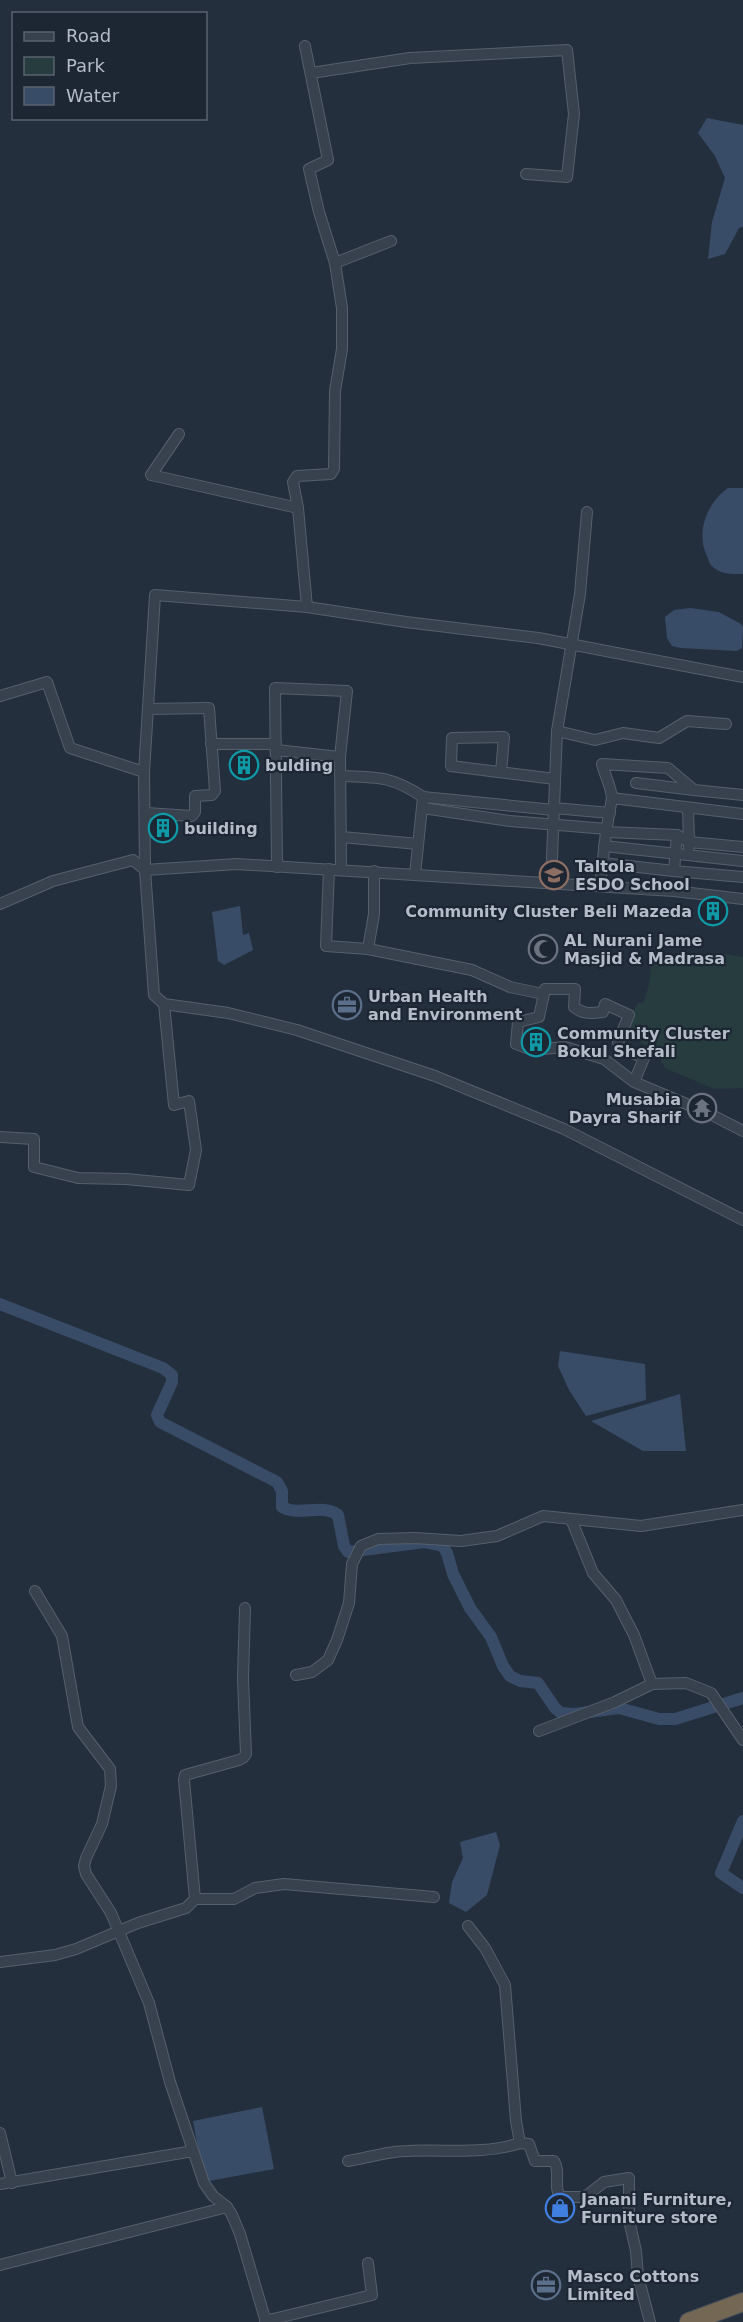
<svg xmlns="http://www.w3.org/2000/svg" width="743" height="2322" font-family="'DejaVu Sans',sans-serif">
	<rect width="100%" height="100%" fill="#242f3e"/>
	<path fill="#263c3f" d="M726 954 743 957V1088L714 1089 665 1068 657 1052 631 1037 629 1019 638 1003H643C649 988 652 976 650 960L672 961 698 967 703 957Z"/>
	<g fill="#394c67">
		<polygon points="707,118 743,125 743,227 739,228 725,254 708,259 712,222 725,178 715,156 698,133"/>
		<path d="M728 488H743V574C733 574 720 575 712 566 709 564 708 557 706 554 696 530 708 502 728 488Z"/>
		<polygon points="690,608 719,612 741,624 743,627 742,648 737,651 681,648 672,646 667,638 665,617 674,610"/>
		<polygon points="240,906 243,935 249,933 253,950 224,965 218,961 212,912"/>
		<polygon points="560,1351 645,1364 646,1400 586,1416 569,1390 558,1366"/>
		<polygon points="680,1394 686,1451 643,1451 591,1421"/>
		<polygon points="496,1832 500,1845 487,1895 466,1912 449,1903 452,1882 463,1858 460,1842"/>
		<polygon points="262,2107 274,2169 204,2182 193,2121"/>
	</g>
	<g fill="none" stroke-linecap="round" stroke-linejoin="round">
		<g stroke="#394c67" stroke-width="12">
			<path d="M0 1304 163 1368 172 1375V1382L157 1415 160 1422 277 1482 282 1491V1507C300 1517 322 1503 338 1515L344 1546 348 1552 424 1542 443 1546 447 1553 453 1574 470 1608 491 1637 503 1666 510 1676 520 1681 538 1683 555 1708 561 1713 574 1714 619 1708 659 1719H675L743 1698"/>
			<polyline points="743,1821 721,1873 743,1888"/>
		</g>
		<g stroke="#565f6c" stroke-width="12">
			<g id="street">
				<polyline points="305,46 328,160 309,169 319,212 335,263 342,308 342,349 335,391 334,469 331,474 297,476 293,482 298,508 307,607"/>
				<polyline points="311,73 410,58 567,50 574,114 567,177 526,174"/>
				<polyline points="335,263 391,241"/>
				<polyline points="179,434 151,475 298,508"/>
				<polyline points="743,677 538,638 406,622 307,607 155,595 144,772 145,870 237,864 674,891 743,899"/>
				<polyline points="0,696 47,682 70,748 144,772"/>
				<polyline points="557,731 595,740 623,733 659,738 687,721 726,724"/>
				<polyline points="211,744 276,744"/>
				<polyline points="276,750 340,757 347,691 275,688 277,867"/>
				<polyline points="340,757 341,870"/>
				<polyline points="501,772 504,737 452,738 451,766 555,779"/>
				<path d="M341 776C377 777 392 776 423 797"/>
				<polyline points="636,783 694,790"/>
				<path d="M612 798C611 786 605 776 602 764L668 768 694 790 743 795"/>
				<polyline points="423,808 510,821 607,829"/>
				<polyline points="554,808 610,813"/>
				<polyline points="688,808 689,842"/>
				<polyline points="146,813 192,816 195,812 195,796 212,795 215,791 209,708 148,709"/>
				<polyline points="606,832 612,798 743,814"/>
				<polyline points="677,835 674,871 743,877"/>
				<polyline points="342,837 418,844"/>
				<polyline points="604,846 743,861"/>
				<polyline points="689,847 689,842 743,847"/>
				<polyline points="602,863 674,871"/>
				<polyline points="329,869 326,946 368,949 472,970 510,987 543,994"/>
				<polyline points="415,875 423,797 554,810"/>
				<polyline points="551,883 557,731 580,594 587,512"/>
				<polyline points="600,886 606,832 677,835 689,842"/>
				<polyline points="0,904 53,881 133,860 145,870 154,995 164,1004 228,1013 297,1030 435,1076 564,1129 743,1220"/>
				<polyline points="368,949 374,914 374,871"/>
				<path d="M634 1082 644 1058 620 1048 618 1042 629 1015 605 1004 603 1012C591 1013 584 1015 574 1007L575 989H545L539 1017 518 1022 516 1044 532 1050 565 1047 604 1059 634 1082 708 1113 743 1131"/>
				<polyline points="0,1137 34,1139 34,1167 78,1178 126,1179 189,1185 196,1150 189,1101 174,1105 164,1004"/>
				<polyline points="571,1519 593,1573 616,1600 634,1635 652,1684"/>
				<polyline points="35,1591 62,1636 78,1727 110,1769 111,1786 102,1824 86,1858 84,1866 86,1874 111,1913 149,2003 170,2082 204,2183 213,2196 227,2207 232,2215 240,2234 266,2322"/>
				<polyline points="296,1675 312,1672 328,1660 337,1640 349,1603 352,1564 361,1546 378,1539 415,1538 461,1541 497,1536 543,1516 641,1526 743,1510"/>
				<polyline points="539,1731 615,1702 652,1684 686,1683 711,1693 743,1740"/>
				<polyline points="195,1899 234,1899 255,1888 284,1884 434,1897"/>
				<path d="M468 1926 485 1948 505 1985 516 2121 520 2143 529 2144 535 2161H554C561 2172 553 2186 560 2197H585L604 2182 629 2178V2220L636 2251 638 2276 650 2322"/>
				<polyline points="0,1962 55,1955 76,1949 138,1923 186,1908 195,1899 184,1780 185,1775 239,1760 243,1758 246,1754 243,1679 245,1608"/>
				<polyline points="0,2133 12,2183"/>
				<path d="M348 2161C367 2158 388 2151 408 2151 445 2149 484 2155 520 2143"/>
				<polyline points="0,2184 193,2151"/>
				<polyline points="0,2265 227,2207"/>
				<polyline points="265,2321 372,2295 368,2263"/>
			</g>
		</g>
		<g stroke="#434c59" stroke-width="20">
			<polyline id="highway" points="689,2322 743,2302"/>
		</g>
		<use href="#street" stroke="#38414e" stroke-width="10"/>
		<use href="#highway" stroke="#746855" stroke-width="18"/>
	</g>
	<defs>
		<g id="building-ring" transform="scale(1.5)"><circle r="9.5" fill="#1d2633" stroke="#0f9aa8" stroke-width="1.5"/><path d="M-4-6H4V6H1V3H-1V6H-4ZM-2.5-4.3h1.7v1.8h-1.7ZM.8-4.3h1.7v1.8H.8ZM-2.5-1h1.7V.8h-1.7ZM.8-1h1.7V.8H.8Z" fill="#0f9aa8"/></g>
		<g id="school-ring" transform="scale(1.5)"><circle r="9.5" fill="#1d2633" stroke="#8d6e63" stroke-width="1.5"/><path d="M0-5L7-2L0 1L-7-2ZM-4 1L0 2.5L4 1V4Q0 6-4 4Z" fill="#8d6e63"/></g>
		<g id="mosque-ring" transform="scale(1.5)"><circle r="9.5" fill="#1d2633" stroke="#6b7280" stroke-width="1.5"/><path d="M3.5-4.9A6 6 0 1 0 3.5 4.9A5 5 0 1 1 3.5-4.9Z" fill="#6b7280"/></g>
		<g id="office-ring" transform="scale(1.5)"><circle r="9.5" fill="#1d2633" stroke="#5c6f8a" stroke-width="1.5"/><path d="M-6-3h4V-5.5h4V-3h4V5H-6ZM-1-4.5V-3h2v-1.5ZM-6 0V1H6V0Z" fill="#5c6f8a"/></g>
		<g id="temple-ring" transform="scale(1.5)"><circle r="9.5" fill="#1d2633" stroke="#6b7280" stroke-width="1.5"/><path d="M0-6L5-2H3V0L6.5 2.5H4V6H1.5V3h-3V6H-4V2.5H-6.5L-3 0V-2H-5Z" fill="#6b7280"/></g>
		<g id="shop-ring" transform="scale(1.5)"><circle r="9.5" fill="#1d2633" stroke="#3f7fe0" stroke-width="1.5"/><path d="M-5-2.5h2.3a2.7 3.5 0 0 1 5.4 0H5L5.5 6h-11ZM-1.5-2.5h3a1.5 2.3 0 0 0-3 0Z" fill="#3f7fe0"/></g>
	</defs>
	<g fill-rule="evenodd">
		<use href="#building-ring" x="244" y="765"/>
		<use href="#building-ring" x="163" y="828"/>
		<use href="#school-ring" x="554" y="875"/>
		<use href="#building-ring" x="713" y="911"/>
		<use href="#mosque-ring" x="543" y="949"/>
		<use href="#office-ring" x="347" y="1005"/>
		<use href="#building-ring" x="536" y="1042"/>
		<use href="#temple-ring" x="702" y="1108"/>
		<use href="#shop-ring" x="560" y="2208"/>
		<use href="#office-ring" x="546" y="2285"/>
	</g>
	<g text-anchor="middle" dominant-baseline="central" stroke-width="4.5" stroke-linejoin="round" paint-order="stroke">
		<g font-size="16" font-weight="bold" fill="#b4bcc9" stroke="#1d2633" text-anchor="start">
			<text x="265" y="765">bulding</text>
			<text x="184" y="828">building</text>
			<text x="575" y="866">Taltola<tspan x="575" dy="18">ESDO School</tspan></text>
			<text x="692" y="911" text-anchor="end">Community Cluster Beli Mazeda</text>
			<text x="564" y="940">AL Nurani Jame<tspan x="564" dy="18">Masjid &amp; Madrasa</tspan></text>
			<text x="368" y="996">Urban Health<tspan x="368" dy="18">and Environment</tspan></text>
			<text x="557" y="1033">Community Cluster<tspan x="557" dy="18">Bokul Shefali</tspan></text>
			<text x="681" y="1099" text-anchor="end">Musabia<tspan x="681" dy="18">Dayra Sharif</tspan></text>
			<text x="581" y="2199">Janani Furniture,<tspan x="581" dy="18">Furniture store</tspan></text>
			<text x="567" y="2276">Masco Cottons<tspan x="567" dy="18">Limited</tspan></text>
		</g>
	</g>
	<rect x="12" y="12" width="195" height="108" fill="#1d2633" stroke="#59626f" stroke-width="1.5"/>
	<rect x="24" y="32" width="30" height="9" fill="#38414e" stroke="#59626f" stroke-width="1.5"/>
	<text x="66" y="42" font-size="18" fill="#b4bcc9">Road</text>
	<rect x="24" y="57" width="30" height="18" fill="#263c3f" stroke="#59626f" stroke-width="1.5"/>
	<text x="66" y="72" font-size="18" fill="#b4bcc9">Park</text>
	<rect x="24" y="87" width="30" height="18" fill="#394c67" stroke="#59626f" stroke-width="1.5"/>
	<text x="66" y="102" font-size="18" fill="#b4bcc9">Water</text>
</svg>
